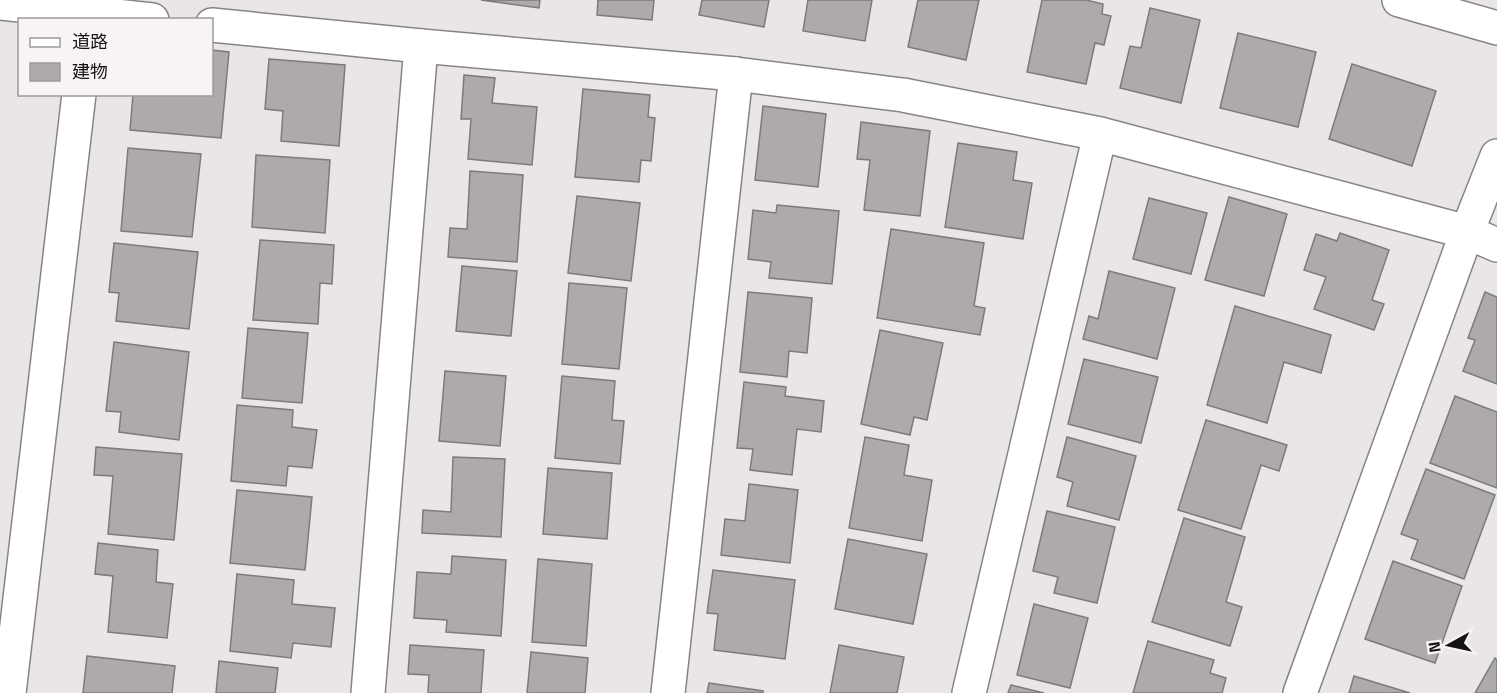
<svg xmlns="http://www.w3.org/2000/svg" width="1497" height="693" font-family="'Titillium Web','Noto Sans JP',sans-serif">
	<rect width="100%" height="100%" fill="#eae6e7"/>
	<g fill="#aeaaab" stroke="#7e7a7b" stroke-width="1.5">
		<polygon points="481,0 540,0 539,8"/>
		<polygon points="598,0 654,0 652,20 597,15"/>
		<polygon points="702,0 769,0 764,27 699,15"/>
		<polygon points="808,0 872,0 865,41 803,31"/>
		<polygon points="918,0 979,0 966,60 908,47"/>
		<polygon points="1042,0 1086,0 1103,4 1102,14 1111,16 1104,45 1095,43 1086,84 1027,72"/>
		<polygon points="1150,8 1200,20 1181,103 1120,88 1130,46 1141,48"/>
		<polygon points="1238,33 1316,52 1298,127 1220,108"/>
		<polygon points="212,50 229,52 221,138 130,130 133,94 212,94"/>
		<polygon points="269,59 345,65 339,146 281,141 283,111 265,109"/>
		<polygon points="1352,64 1436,91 1412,166 1329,139"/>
		<polygon points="464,75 495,78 492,103 537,107 532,165 468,159 471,119 461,119"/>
		<polygon points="583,89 650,95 648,117 655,118 651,161 641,160 639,182 575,177"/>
		<polygon points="763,106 826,114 818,187 755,180"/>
		<polygon points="861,122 930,131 920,216 864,210 870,160 857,159"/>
		<polygon points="958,143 1017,152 1013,180 1032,183 1023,239 945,227"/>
		<polygon points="128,148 201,154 192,237 121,231"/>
		<polygon points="256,155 330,160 325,233 252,227"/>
		<polygon points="470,171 523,175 517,262 448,257 450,228 467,229"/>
		<polygon points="577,196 640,203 631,281 568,273"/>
		<polygon points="1229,197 1287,214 1264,296 1205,280"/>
		<polygon points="1149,198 1207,213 1191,274 1133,259"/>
		<polygon points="777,205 839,211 832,284 769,278 771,262 748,259 753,210 776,213"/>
		<polygon points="891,229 984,243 974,306 985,308 980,335 877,318"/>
		<polygon points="1340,233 1389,250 1372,300 1384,304 1374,330 1314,309 1326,277 1304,270 1316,234 1337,241"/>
		<polygon points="260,240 334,245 332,284 320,283 318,324 253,320"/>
		<polygon points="114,243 198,252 189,329 116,321 119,293 109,292"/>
		<polygon points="462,266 517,271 511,336 456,331"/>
		<polygon points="1109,271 1175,288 1157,359 1083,339 1089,316 1098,319"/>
		<polygon points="569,283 627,288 619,369 562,364"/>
		<polygon points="748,292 812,298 807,353 789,351 787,377 740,372"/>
		<polygon points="1485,292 1497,297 1497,384 1463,371 1475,340 1468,338"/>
		<polygon points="1235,306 1331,335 1321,373 1284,362 1267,423 1207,405"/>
		<polygon points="248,328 308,333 302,403 242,398"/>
		<polygon points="880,330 943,343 927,420 914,417 910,435 861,424"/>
		<polygon points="114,342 189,352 179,440 119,432 121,412 106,411"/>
		<polygon points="1084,359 1158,377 1141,443 1068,424"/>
		<polygon points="445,371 506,376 500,446 439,441"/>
		<polygon points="562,376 615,381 612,420 624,421 620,464 555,458"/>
		<polygon points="744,382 786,387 785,396 824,401 821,432 797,429 792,475 750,470 753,449 737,448"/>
		<polygon points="1455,396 1497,412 1497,488 1430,463"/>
		<polygon points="237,405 293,410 292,427 317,430 312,468 288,466 286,486 231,481"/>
		<polygon points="1206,420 1287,445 1279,471 1261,465 1241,529 1178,510"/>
		<polygon points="865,437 909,445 904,475 932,480 922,541 849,528"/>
		<polygon points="1067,437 1136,456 1119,520 1067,506 1073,482 1057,477"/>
		<polygon points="96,447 182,454 174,540 108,534 113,476 94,475"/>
		<polygon points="453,457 505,459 501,537 422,533 423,510 451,512"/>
		<polygon points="548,468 612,473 607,539 543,534"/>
		<polygon points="1426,469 1495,495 1464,579 1411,559 1418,540 1401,534"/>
		<polygon points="749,484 798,490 790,563 721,555 725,519 745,521"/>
		<polygon points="237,490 312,497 305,570 230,563"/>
		<polygon points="1047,511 1115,527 1097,603 1054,593 1058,577 1033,571"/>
		<polygon points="1184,518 1245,537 1226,602 1242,607 1230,646 1152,622"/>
		<polygon points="848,539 927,554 913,624 835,609"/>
		<polygon points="98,543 158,550 156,582 173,584 167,638 108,632 113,576 95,574"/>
		<polygon points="452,556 506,560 501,636 446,632 447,620 414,618 417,572 451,574"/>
		<polygon points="538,559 592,564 586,646 532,642"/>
		<polygon points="1393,561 1462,586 1435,663 1365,639"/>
		<polygon points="713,570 795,580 785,659 714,650 718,614 707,613"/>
		<polygon points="237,574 294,580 292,604 335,608 331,647 293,643 291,658 230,651"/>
		<polygon points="1034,604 1088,618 1070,688 1017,675"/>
		<polygon points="1148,641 1214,660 1210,673 1226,678 1222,693 1133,693"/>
		<polygon points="410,645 484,650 481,693 428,693 429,675 408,674"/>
		<polygon points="839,645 904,657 897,693 830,693"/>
		<polygon points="531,652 588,658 585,693 527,693"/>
		<polygon points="87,656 175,666 172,693 83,693"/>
		<polygon points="1495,658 1497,660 1497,693 1475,693"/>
		<polygon points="219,661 278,668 275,693 216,693"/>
		<polygon points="1354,676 1410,693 1349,693"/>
		<polygon points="709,683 763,691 763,693 707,693"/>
		<polygon points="1011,685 1044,693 1008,693"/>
	</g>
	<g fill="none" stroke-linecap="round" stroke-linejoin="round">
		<g stroke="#888485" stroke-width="36">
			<g id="minor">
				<polyline points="1399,0 1497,28"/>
				<polyline points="0,3 152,20"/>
				<polyline points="212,25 421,46 736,74 903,95 1100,134 1467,232 1497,245"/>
				<polyline points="9,693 79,94"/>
				<polyline points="368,693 421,46"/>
				<polyline points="668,693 736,74"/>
				<polyline points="969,693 1100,134"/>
				<polyline points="1300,693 1467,232 1497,156"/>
			</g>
		</g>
		<use href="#minor" stroke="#fff" stroke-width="33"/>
	</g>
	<rect x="18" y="18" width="195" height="78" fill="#f8f3f4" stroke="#9d9a9a" stroke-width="1.5"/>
	<rect x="30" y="38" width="30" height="9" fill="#ffffff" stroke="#9d9a9a" stroke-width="1.5"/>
	<text x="72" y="48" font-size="18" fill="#151414">道路</text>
	<rect x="30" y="63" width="30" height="18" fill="#aeaaab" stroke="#9d9a9a" stroke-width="1.5"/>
	<text x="72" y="78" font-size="18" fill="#151414">建物</text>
	<g transform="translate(1449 645) rotate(262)" stroke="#f8f3f4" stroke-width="4.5" paint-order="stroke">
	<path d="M0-4.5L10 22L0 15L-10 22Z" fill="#151414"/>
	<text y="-9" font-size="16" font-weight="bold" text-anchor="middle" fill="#151414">N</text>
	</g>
</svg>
